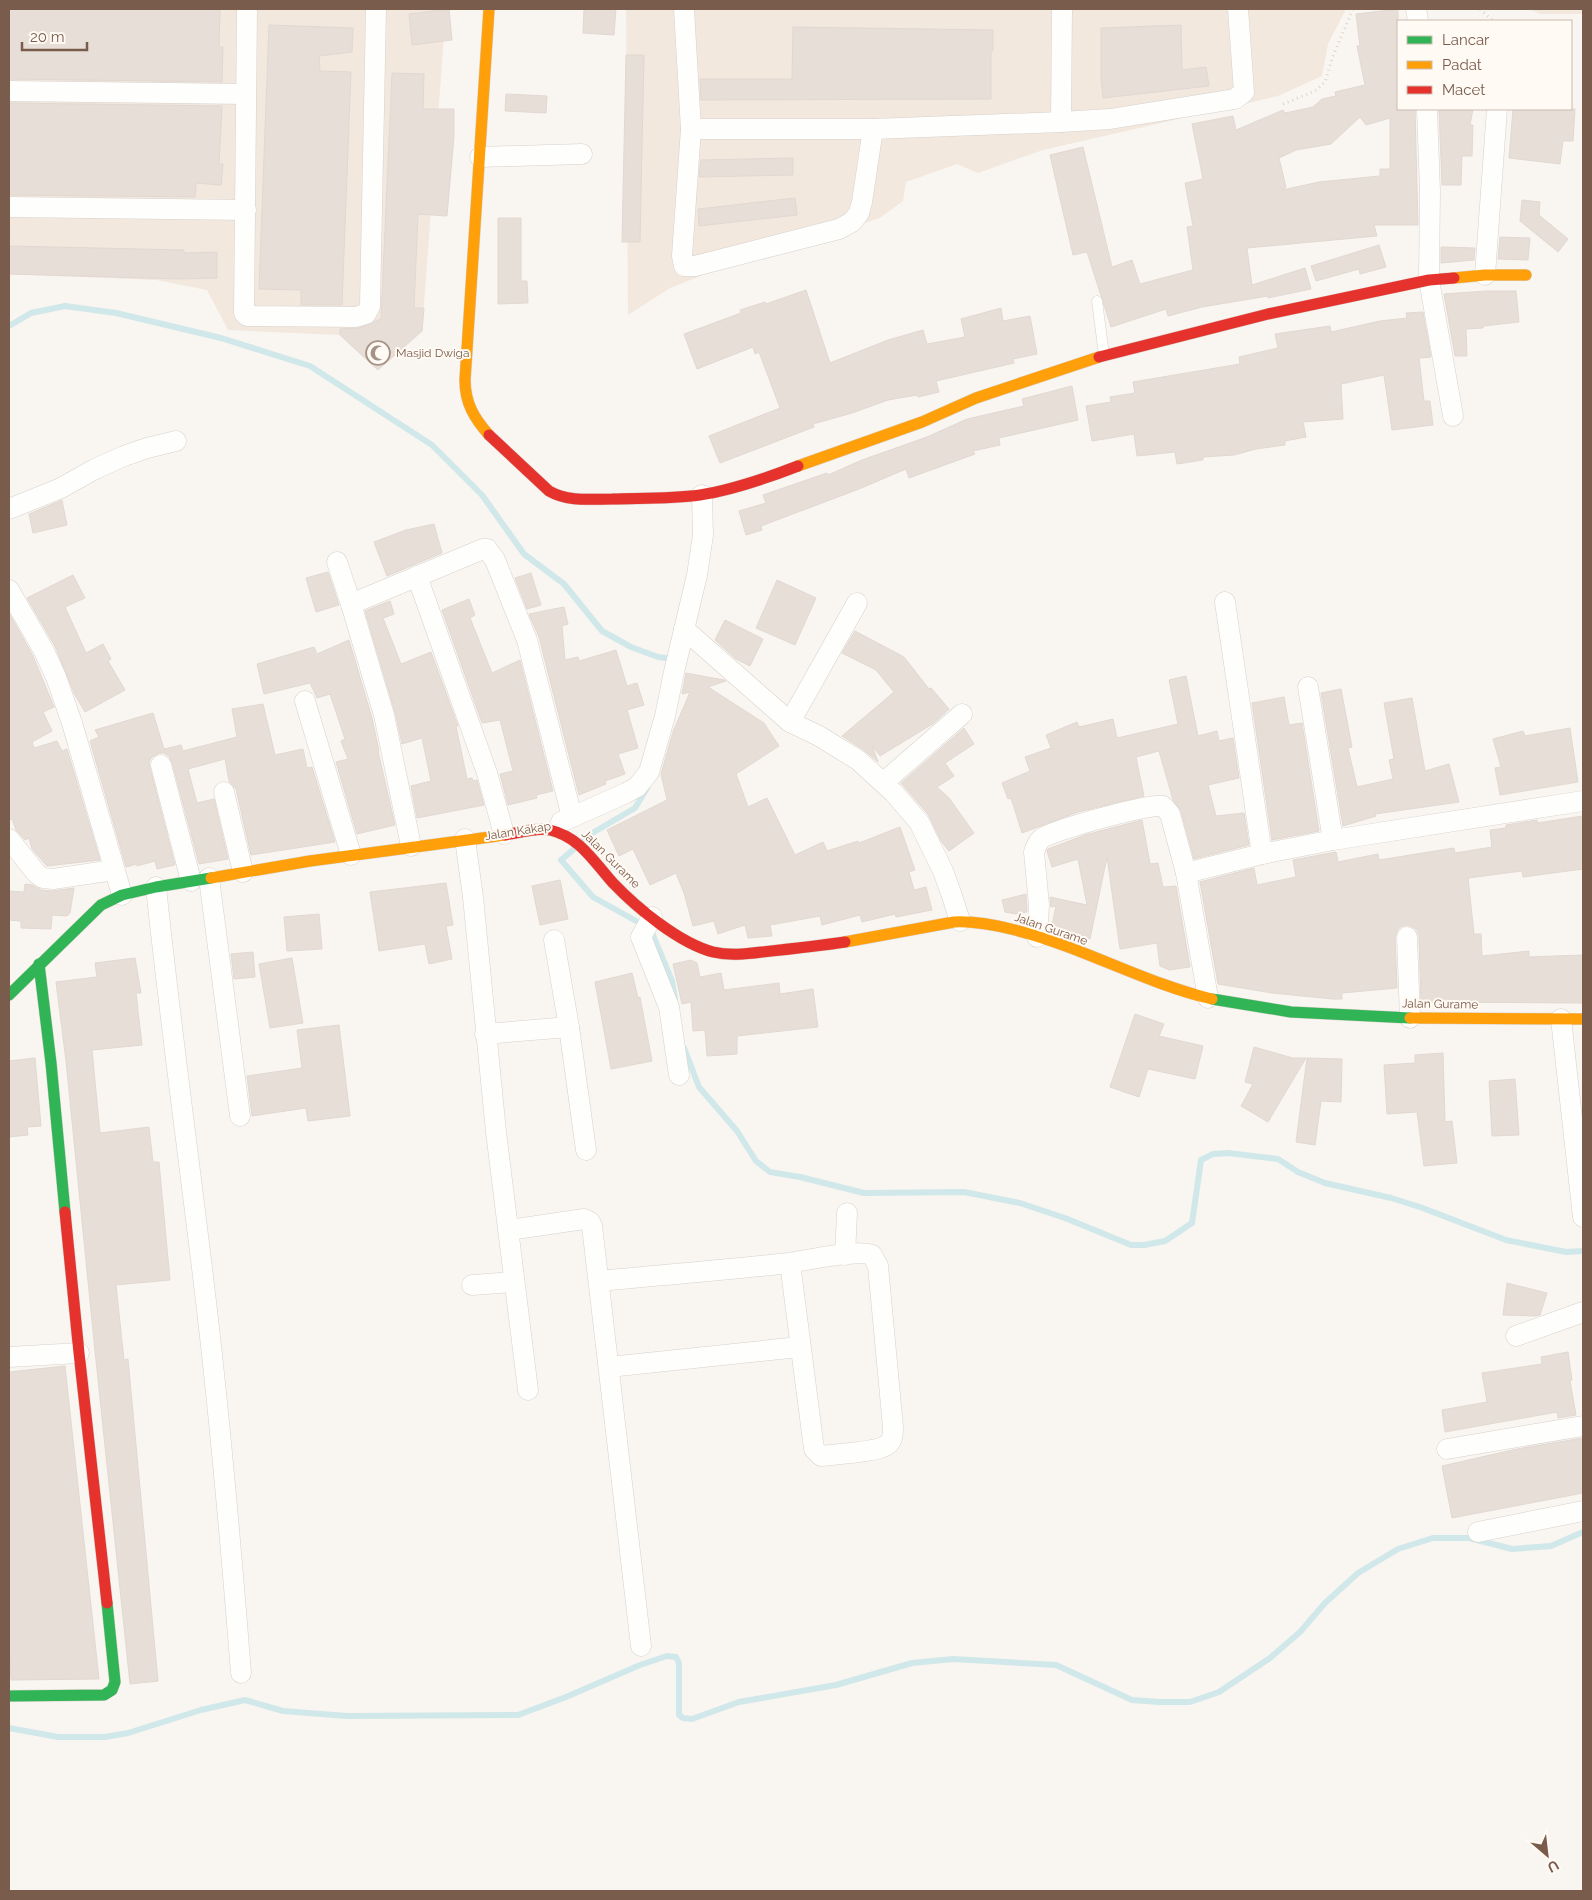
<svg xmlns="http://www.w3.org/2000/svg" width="1592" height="1900" font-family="Raleway,sans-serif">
	<rect width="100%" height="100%" fill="#f9f5f0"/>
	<g fill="#f2e8de">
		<polygon points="9,9 446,9 422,331 378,370 340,335 228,330 207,290 157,280 9,274"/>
		<polygon points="626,9 1346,9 1328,44 1322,76 1278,96 1043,150 978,173 957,164 906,182 903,201 880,218 703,275 670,288 628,315"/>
		<polygon points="1529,9 1583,9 1583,14 1540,14"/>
	</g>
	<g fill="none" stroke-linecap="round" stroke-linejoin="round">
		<g stroke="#d0e8ea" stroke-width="6">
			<polyline points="9,326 31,313 65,306 116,313 221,338 310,366 432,445 482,495 524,554 564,584 602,631 631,647 658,657 674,659"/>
			<polyline points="583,840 589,835 635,808 647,788"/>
			<polyline points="574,849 561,860 593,897 636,921"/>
			<polyline points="648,930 652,933 672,981 675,999"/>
			<polyline points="684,1048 699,1087 737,1131 756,1161 770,1172 800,1177 864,1193 964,1192 1020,1203 1065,1218 1131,1245 1144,1245 1165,1241 1192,1223 1201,1160 1213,1154 1228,1153 1278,1159 1298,1172 1325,1183 1391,1198 1420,1207 1506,1240 1566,1252 1583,1251"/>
			<polyline points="9,1728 58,1737 105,1737 128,1733 201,1710 245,1700 283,1711 347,1716 518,1715 566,1697 640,1665 667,1656 676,1657 679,1663 679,1715 683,1718 692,1719 739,1702 836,1685 912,1663 953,1659 1056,1665 1132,1700 1159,1702 1190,1702 1219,1692 1270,1658 1300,1632 1325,1603 1358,1573 1398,1549 1433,1538 1469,1538 1512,1549 1551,1546 1583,1532"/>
		</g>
	</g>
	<g fill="#e6ded7" stroke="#e2d8d2" fill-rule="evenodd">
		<polygon points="9,9 220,9 219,47 223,47 222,82 9,79"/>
		<polygon points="449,9 452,40 412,45 409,14"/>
		<polygon points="584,9 616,9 614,35 583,33"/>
		<path d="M1398 9V109H1415L1418 225H1374L1377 236 1247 248 1252 285 1305 268 1311 289 1268 298V296L1202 307 1168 316 1166 309 1111 327 1087 252 1073 255 1050 155 1083 147 1112 267 1132 260 1140 284 1193 270 1187 227 1193 226 1185 183 1203 179 1192 124 1233 116 1236 130 1283 110 1285 113 1313 107 1322 99 1336 96 1335 92 1365 85 1357 46H1360L1356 14ZM1360 117 1366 125 1390 118V169H1380V176L1319 182 1282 190 1286 187 1279 158 1296 150 1331 144Z"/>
		<polygon points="269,25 353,28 352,52 319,56 320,71 351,72 342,305 301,305 301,290 259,289"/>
		<polygon points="1181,25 1182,70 1206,67 1209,86 1103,98 1101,78 1101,28"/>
		<polygon points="793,27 993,30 993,51 991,51 991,99 701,100 700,79 792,79"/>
		<polygon points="626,55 644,55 640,242 622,242"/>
		<polygon points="392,73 424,74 423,109 454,109 454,136 447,216 418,214 414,308 424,308 422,331 378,370 340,335 340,329 359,328 381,319"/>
		<polygon points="506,94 547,96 546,113 505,111"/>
		<polygon points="9,103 222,106 219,164 223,164 221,185 196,183 195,197 9,195"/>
		<polygon points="1439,109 1473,109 1470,125 1473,125 1472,156 1462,156 1461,185 1442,185"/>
		<polygon points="1513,109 1575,109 1573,141 1563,141 1560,164 1509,158"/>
		<polygon points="793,158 793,175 699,177 701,160"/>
		<polygon points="795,198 797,215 699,226 698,209"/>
		<polygon points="1522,200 1540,202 1539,215 1568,239 1558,252 1520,221"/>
		<polygon points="498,218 521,218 521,281 527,281 528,303 498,304"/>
		<polygon points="1500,237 1530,238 1528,260 1498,259"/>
		<polygon points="1379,245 1386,267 1360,274 1359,269 1316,281 1311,266"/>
		<polygon points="9,246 184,250 184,253 217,252 217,278 179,279 9,274"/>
		<polygon points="1441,247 1475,248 1474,260 1441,263"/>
		<polygon points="806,290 830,363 888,340 923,330 927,344 965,337 961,319 1001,308 1003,321 1030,316 1037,354 1013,359 1014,363 936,381 939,392 918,397 917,395 888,400 852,413 813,424 814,427 720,463 709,436 780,408 759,352 755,354 753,347 697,369 684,334 741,313 740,310 765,302 766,304"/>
		<polygon points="1486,291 1516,291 1519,322 1483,326 1483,328 1466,329 1467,356 1455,356 1444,294"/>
		<polygon points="1423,312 1431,357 1419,358 1424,401 1430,401 1433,425 1392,430 1384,375 1341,384 1343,419 1303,422 1306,437 1285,441 1285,445 1256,449 1234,455 1203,457 1203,460 1177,464 1175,452 1137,456 1134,434 1092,441 1086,406 1111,402 1110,397 1135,393 1133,382 1240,364 1239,357 1278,348 1275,334 1330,326 1331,332 1380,321 1407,318 1406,313"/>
		<polygon points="1072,386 1078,420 999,438 1000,445 973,451 975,454 909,478 906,469 859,489 761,526 762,530 746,535 739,511 766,503 763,495 827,473 828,475 862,460 927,437 967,419 1024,406 1022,399"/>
		<polygon points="62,500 67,525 33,533 29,514"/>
		<polygon points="434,524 442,553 387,576 374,542 406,530"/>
		<polygon points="328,572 339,605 316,612 306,578"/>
		<polygon points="531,573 541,605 527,609 515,578"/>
		<polygon points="73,575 85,598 65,607 86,653 103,644 111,659 108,661 125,690 85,712 75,695 55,646 27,598"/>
		<polygon points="777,580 816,598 795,645 756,628"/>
		<polygon points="469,599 475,615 470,618 492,673 520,660 553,791 536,795 537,798 508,805 500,774 513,771 500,720 482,723 442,610"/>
		<polygon points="390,601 394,614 383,618 401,664 431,652 458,726 456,726 467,779 472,778 473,781 477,780 484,805 417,818 411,786 431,781 422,738 402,744 395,712 365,611"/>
		<polygon points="564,607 568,624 562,626 565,660 578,657 579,661 616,650 627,686 637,683 644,705 627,710 638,748 618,754 625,774 605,781 606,784 579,795 539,637 529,614"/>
		<polygon points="9,613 33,656 54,707 43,712 52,731 32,742 34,748 57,741 62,751 67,749 100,860 47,866 32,849 29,838 25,840 16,830 12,819 9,820"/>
		<polygon points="725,620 763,639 750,666 736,659 715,640"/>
		<polygon points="855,631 904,657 929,689 931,688 949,709 934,723 880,756 872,745 878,762 864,750 842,736 894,692 876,670 842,653"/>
		<polygon points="349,640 372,718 379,751 378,751 395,825 357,834 336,762 348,759 341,741 345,739 330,694 317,698 310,683 264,694 257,664 314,647 317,654"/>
		<polygon points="686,673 724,680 726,681 708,687 764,723 779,746 736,774 748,807 767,798 795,855 823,842 827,851 858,841 859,843 900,827 915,870 909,872 914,890 926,887 932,910 896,917 895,914 862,922 860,915 822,925 820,916 770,925 772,936 748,938 745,925 718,934 714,921 693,926 684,893 676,873 650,885 633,849 619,856 607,830 667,800 661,774 673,732 690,692 682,694"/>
		<polygon points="1186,676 1198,736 1217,731 1219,741 1233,738 1239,778 1208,785 1216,816 1244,813 1249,845 1194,859 1181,811 1173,800 1159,751 1136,757 1144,796 1078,812 1022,833 1011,798 1008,799 1002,783 1030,771 1025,757 1051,748 1046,735 1077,722 1079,727 1113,719 1117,738 1178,724 1169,680"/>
		<polygon points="1341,689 1352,747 1348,748 1357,787 1393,779 1389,760 1394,759 1384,703 1412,698 1425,771 1449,764 1459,802 1375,814 1376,816 1343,826 1321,693"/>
		<polygon points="1284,697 1289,725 1302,723 1319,831 1272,840 1252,703"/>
		<polygon points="263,704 275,755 303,749 307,768 312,767 335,842 251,855 236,789 229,781 225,759 188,769 197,803 214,799 228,859 199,864 172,762 169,756 164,753 159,753 152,757 149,762 150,768 175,865 157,869 155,861 137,866 137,864 126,867 90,741 99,737 95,730 153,713 164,749 181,745 183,751 237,737 232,709"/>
		<polygon points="964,728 974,744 945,763 954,776 937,787 949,798 974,833 949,851 941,841 928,814 901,783"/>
		<polygon points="1570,728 1578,782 1500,795 1495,768 1501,767 1493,739 1523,731 1525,736"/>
		<polygon points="1583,816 1583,869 1523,877 1522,871 1468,878 1474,934 1481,934 1482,956 1529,951 1529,957 1583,955 1583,1003 1421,1002 1419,936 1417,930 1413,927 1407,925 1400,927 1397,931 1395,937 1397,988 1342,993 1342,999 1333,999 1272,993 1218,984 1200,882 1254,868 1257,885 1296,877 1293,860 1336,852 1338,862 1378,854 1379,860 1454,848 1455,853 1492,847 1490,830 1506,828 1506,825 1537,820 1537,823"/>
		<polygon points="1142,820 1150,864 1158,863 1163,887 1176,886 1190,967 1169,970 1160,966 1157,943 1120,949 1107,857 1090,939 1052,925 1056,906 1051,907 1050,897 1087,905 1078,859 1052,867 1047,851 1048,849 1085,835"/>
		<polygon points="560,880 568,919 540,925 532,886"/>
		<polygon points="446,883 453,925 446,926 452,959 429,964 425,944 379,951 370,892"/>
		<polygon points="25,884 32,885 41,890 52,891 74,888 70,913 67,916 52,915 51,929 21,928 21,921 9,920 9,891 24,892"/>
		<polygon points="1026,894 1027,912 1016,914 1005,912 1002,900"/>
		<polygon points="319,914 322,949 287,951 284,917"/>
		<polygon points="253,952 255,977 234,979 231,954"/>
		<polygon points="135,958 141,993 136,993 142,1045 92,1050 100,1133 149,1127 153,1162 159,1162 170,1280 116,1285 124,1360 128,1359 158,1681 130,1684 95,1351 66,1061 56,982 97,977 95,963"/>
		<polygon points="292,958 303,1023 270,1028 259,964"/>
		<polygon points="691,960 697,963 700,977 721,973 724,990 779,983 780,994 813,989 818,1027 737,1036 737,1054 707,1056 705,1030 693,1031 691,1002 682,1004 673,964"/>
		<polygon points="632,973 638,998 640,997 652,1061 611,1069 595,982"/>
		<polygon points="1135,1014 1164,1024 1159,1036 1203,1046 1195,1079 1148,1069 1139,1097 1110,1087"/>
		<polygon points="339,1025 350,1116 308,1121 306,1108 252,1116 247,1076 302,1068 297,1030"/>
		<polygon points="1254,1047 1293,1058 1306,1058 1268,1122 1241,1106 1253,1084 1245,1082"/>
		<polygon points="1443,1053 1445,1122 1452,1121 1457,1163 1424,1166 1417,1112 1387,1114 1384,1065 1415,1063 1415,1055"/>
		<polygon points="35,1058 41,1126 27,1127 28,1135 9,1137 9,1061"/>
		<polygon points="1307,1058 1342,1059 1341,1102 1321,1101 1315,1145 1296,1142"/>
		<polygon points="1515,1079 1519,1135 1492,1136 1489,1081"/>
		<polygon points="1507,1283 1547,1293 1540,1315 1535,1316 1503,1315"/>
		<polygon points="1568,1352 1572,1380 1570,1381 1576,1415 1558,1418 1557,1412 1445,1432 1442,1410 1487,1402 1482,1373 1542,1364 1541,1357"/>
		<polygon points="65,1366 99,1679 11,1680 9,1643 9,1372"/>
		<polygon points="1583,1438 1583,1493 1452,1518 1442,1466 1517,1449"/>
	</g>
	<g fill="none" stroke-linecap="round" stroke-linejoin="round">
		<g stroke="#d7d1cb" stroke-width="11">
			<polyline id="lane" points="1097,301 1104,355"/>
		</g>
		<g stroke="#d7d1cb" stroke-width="21">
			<g id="street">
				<polyline points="247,9 244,313 247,316 356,317 366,314 370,306 376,9"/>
				<polyline points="684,9 691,129 682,256 684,266 695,266 839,229 852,222 859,213 862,202 873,129"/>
				<polyline points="1416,9 1418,21"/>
				<polyline points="9,91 246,94"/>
				<polyline points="1427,109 1430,191 1429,280 1453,416"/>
				<polyline points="1061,122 1062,9"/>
				<polyline points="691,129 873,129 1061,122 1110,119 1235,99 1244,92 1238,9"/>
				<polyline points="480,157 582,154"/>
				<polyline points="9,207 246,210"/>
				<polyline points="1485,275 1497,109"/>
				<polyline points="9,509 61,488 95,469 124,456 147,448 176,441"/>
				<polyline points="337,562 351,604"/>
				<polyline points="417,576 487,773 504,834"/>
				<polyline points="9,590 44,651 56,677 72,723 122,895"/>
				<polyline points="1225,602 1262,854"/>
				<polyline points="684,629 790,722 819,736 858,760 894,793 919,822 943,871 951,893 960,921"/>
				<polyline points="1308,687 1333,840"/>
				<polyline points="305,701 351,855"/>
				<polyline points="790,722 857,603"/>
				<polyline points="161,765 191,881"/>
				<polyline points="884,782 962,714"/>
				<polyline points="224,792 243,872"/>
				<polyline points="561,822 626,793 637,787 649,772 665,716 674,672 697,575 703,535 702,495"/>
				<polyline points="9,839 37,874 43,878 53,879 114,870"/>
				<polyline points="465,839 473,897 496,1132 528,1390"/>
				<polyline points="411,846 384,715 351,604 483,549 487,549 495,560 527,640 572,817"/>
				<polyline points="1186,873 1262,854 1333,840 1583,801"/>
				<polyline points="209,878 240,1116"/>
				<path d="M156 887C170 1022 189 1158 205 1293 220 1419 231 1546 241 1673"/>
				<polyline points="652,917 641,937 669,1007 679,1075"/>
				<path d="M1037 937 1039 905 1034 852C1036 847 1037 843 1041 839 1053 830 1150 803 1163 806L1170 814 1186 873 1208 998"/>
				<polyline points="1407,937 1410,1018"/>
				<polyline points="554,940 569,1027 586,1150"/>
				<polyline points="1561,1019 1583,1217"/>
				<polyline points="485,1034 569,1027"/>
				<polyline points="509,1230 584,1219 590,1222 592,1226 641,1646"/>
				<polyline points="845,1255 847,1213"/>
				<path d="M599 1281C663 1275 726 1270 789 1263 808 1260 858 1249 872 1255L878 1266 893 1427C893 1434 893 1441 887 1445 878 1452 835 1454 821 1456L814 1449 790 1263"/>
				<polyline points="472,1285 513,1282"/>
				<polyline points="1516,1336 1583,1312"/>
				<polyline points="9,1357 79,1353"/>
				<polyline points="609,1367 799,1347"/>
				<polyline points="1447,1449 1583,1426"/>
				<polyline points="1478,1532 1583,1511"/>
			</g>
		</g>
		<g stroke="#d9d2cb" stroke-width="12">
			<g id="fast">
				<polyline points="39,964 51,1063 65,1212"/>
				<polyline points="9,995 101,905 122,895 156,887 211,878"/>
				<polyline points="1212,999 1291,1012 1410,1018"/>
				<polyline points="9,1696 104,1695 112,1690 115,1682 107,1603"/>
			</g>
		</g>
		<g stroke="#d9d2cb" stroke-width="12">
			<g id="slow">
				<path d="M489 9 465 380C465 403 474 418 489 435"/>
				<polyline points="1454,278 1485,275 1526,275"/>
				<polyline points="798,466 922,422 976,398 1099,357"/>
				<polyline points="211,878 310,861 505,835"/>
				<path d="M845 942 954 922C975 921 995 925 1015 930 1083 947 1144 983 1212 999"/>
				<polyline points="1410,1018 1583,1019"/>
			</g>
		</g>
		<g stroke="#d9d2cb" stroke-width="12">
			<g id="jam">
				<polyline points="1099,357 1268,314 1429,280 1454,278"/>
				<path d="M489 435 549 491C568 502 591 499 612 499 641 498 671 499 700 495 733 490 767 478 798 466"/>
				<path d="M505 835C517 833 540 827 550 830 580 837 594 862 613 883 637 908 679 943 713 952 729 956 746 954 762 952 790 949 818 946 845 942"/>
				<polyline points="65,1212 79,1353 107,1603"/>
			</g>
		</g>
		<g stroke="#dcd5d0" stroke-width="3" stroke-dasharray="1 4" stroke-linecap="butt">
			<polyline points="1480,9 1493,21"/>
			<polyline points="1283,104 1315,91 1325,82 1333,56 1353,9"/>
		</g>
		<use href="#lane" stroke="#fefefd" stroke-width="10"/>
		<use href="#street" stroke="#fefefd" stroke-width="20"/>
		<use href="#fast" stroke="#30b455" stroke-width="11"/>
		<use href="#slow" stroke="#ff9f0a" stroke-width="11"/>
		<use href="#jam" stroke="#e5322d" stroke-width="11"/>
	</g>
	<defs>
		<g id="mosque-ring" transform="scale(1.25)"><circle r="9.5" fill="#fffaf3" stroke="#a69286" stroke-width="1.5"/><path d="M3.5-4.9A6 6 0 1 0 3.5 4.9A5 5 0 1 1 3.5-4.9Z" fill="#a69286"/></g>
	</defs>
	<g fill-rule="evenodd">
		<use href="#mosque-ring" x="378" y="353"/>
	</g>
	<g text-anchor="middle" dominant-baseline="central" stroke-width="4" stroke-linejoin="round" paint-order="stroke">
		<g font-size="12" fill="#7a5c4d" stroke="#fffaf3" text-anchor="start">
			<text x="396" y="353">Masjid Dwiga</text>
		</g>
		<g font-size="12" fill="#7a5c4d" stroke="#fffaf3">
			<text transform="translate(518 831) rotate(-9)">Jalan Kakap</text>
			<text transform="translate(611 859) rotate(45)">Jalan Gurame</text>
			<text transform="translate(1051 929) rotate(19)">Jalan Gurame</text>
			<text transform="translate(1440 1004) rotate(1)">Jalan Gurame</text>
		</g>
	</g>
	<rect width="1592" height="1900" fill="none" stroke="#7a5c4d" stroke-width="20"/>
	<rect x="1397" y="20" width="175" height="90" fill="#fffaf3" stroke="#cabbb1"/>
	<rect x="1407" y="36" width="25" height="8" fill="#30b455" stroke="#cabbb1"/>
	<text x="1442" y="45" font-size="15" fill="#7a5c4d">Lancar</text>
	<rect x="1407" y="61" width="25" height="8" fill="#ff9f0a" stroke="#cabbb1"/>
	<text x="1442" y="70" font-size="15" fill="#7a5c4d">Padat</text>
	<rect x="1407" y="86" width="25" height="8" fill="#e5322d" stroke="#cabbb1"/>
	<text x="1442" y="95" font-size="15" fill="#7a5c4d">Macet</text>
	<g transform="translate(1547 1855) rotate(152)" stroke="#fffaf3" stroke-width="4" paint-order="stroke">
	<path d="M0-4L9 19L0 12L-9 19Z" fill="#7a5c4d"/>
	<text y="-8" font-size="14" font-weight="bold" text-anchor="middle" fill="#7a5c4d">U</text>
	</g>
	<path d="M22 42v8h65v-8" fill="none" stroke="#7a5c4d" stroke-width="2.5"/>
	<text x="30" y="42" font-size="15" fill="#7a5c4d" stroke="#fffaf3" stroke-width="4" paint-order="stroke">20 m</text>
</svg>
